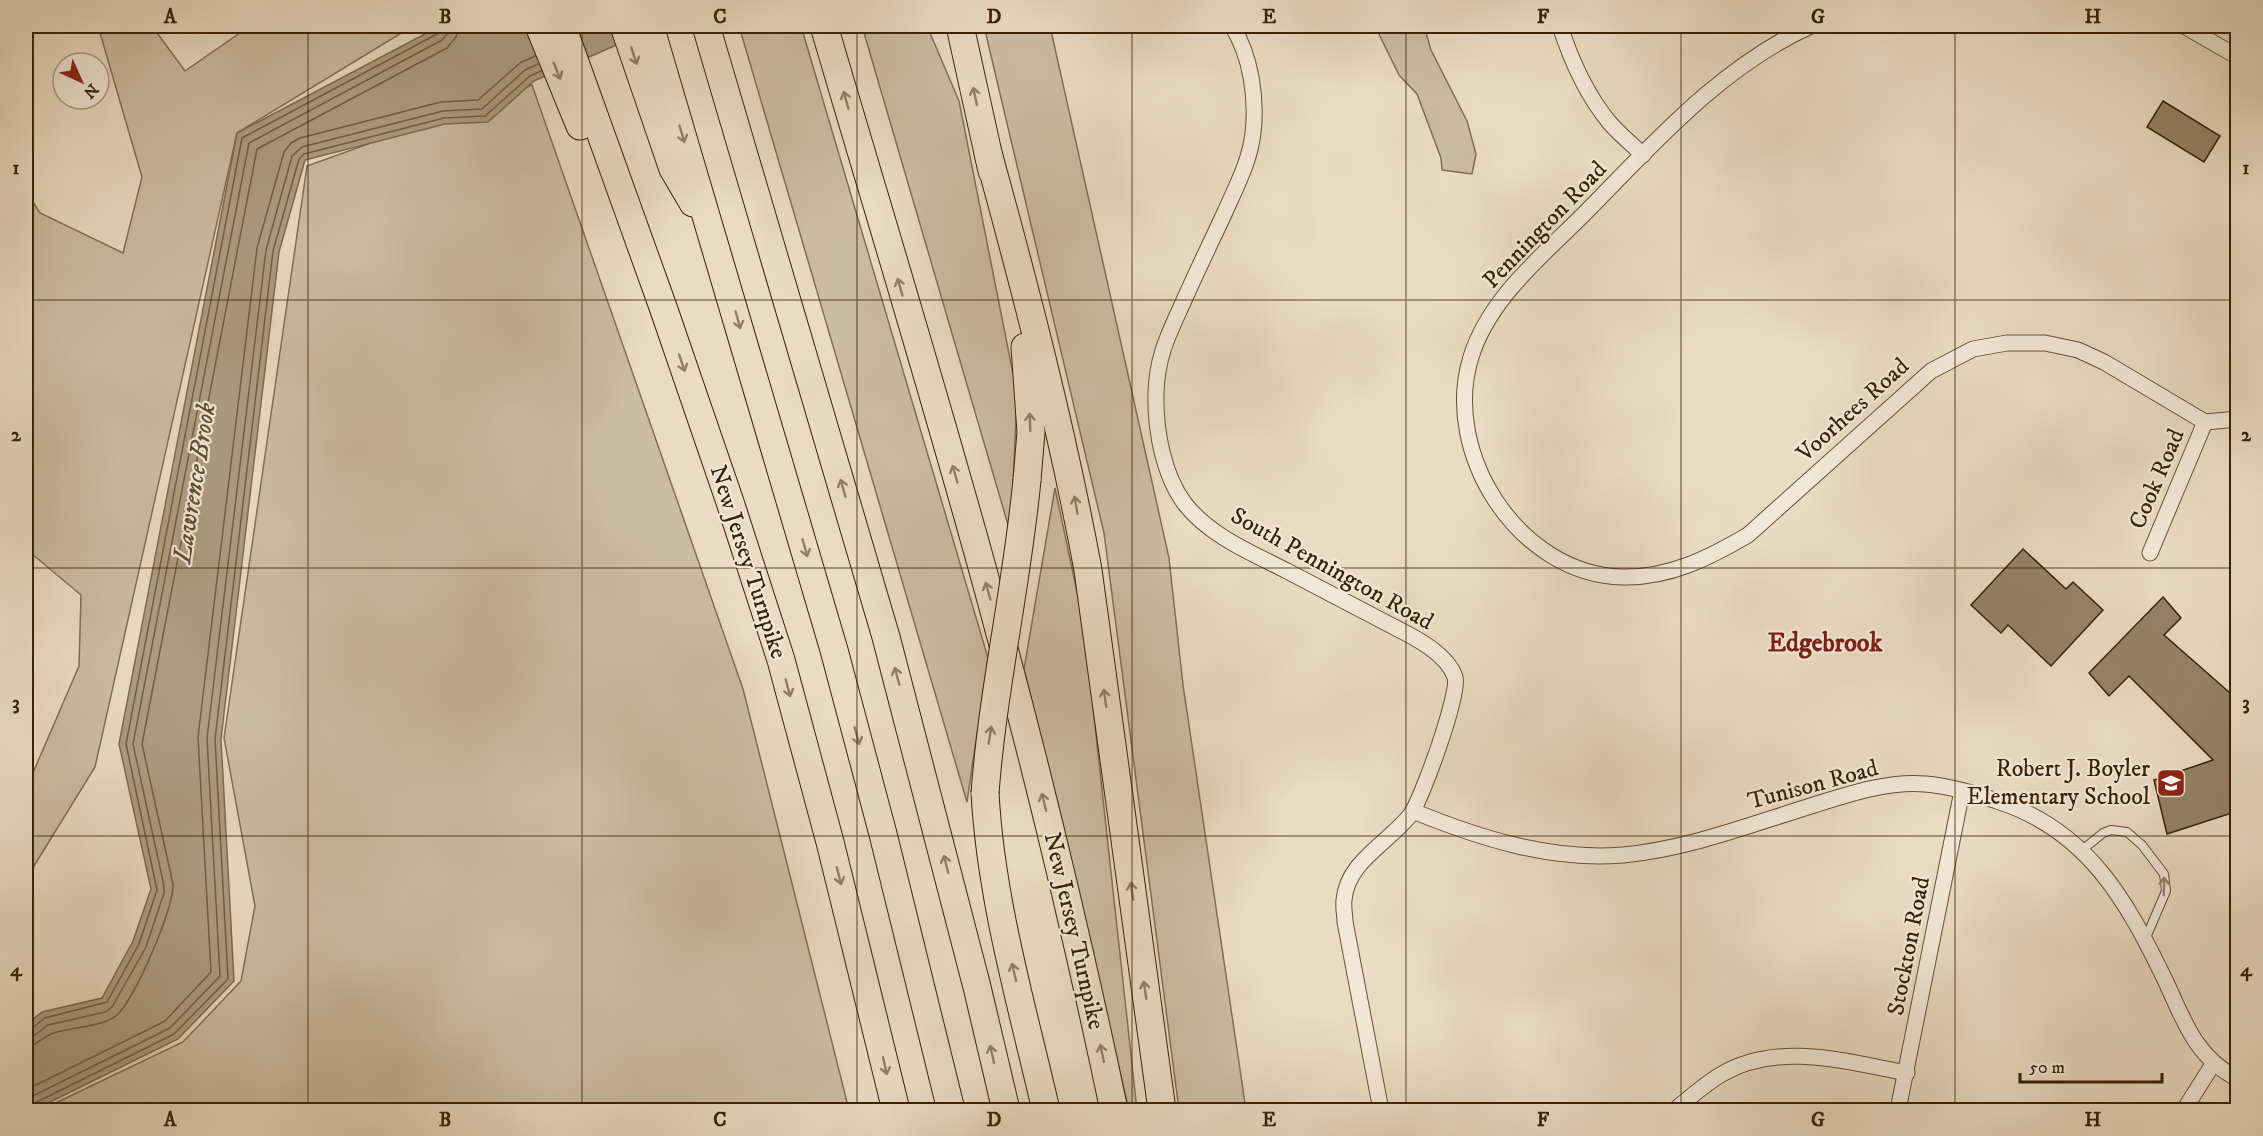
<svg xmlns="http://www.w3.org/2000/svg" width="2263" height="1136" font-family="'IM FELL DW Pica',serif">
	<rect width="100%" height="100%" fill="#eadbc2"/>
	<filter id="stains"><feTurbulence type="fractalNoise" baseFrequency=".00333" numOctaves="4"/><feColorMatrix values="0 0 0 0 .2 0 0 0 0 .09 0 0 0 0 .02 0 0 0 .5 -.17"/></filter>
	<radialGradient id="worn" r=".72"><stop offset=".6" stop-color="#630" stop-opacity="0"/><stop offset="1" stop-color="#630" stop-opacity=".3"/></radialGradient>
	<g fill="#ccbca2" stroke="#826f53" stroke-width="1.5">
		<polygon points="98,26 152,26 185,71 250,26 413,26 237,133 95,767 26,879 26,789 79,666 81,595 26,549 26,191 40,213 123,253 142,177"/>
		<polygon points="739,26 801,26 988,658 967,802"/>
		<polygon points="862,26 927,26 959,101 1017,394 1011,535"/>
		<polygon points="984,26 1050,26 1169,558 1183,685 1246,1110 1179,1110 1104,533"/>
		<polygon points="1375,26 1424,26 1431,50 1467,121 1476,154 1472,174 1442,170 1441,158 1417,94 1399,75"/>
		<polygon points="532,85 743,689 849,1110 41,1110 183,1042 241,981 255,906 224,738 307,166"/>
		<polygon points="1055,488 1084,625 1137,1110 1129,1110 1024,669"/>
	</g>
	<polygon fill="#ad9c81" stroke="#7e6b4f" stroke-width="1.5" points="440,26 660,26 534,81 488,122 445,124 305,160 279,252 221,739 234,981 178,1039 34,1110 26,1110 26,1025 42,1012 102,998 133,941 151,889 119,744 237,133"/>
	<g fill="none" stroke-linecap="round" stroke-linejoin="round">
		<g stroke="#725f42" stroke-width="1.5">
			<polyline points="26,1030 31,1029 45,1018 107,1002 139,944 157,890 126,744 242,138 439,33 442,26"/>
			<polyline points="26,1037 35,1035 48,1025 105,1012 112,1007 146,947 164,893 164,886 133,744 249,143 442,40 448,33 450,26"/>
			<path d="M26 1046C38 1046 43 1036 54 1033 71 1027 103 1027 117 1015 134 1001 175 906 173 884L142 744 257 149 447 48 456 37 459 26"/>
			<polyline points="26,1090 165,1021 211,972 198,737 257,248 284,152 291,143 300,138 441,102 478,100 520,63 535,56"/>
			<polyline points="26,1110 27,1102 33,1096 170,1028 220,976 207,738 266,250 292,156 302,147 443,111 482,109 525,70 538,64"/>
			<polyline points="33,1110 37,1102 174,1034 228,979 215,739 273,251 299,159 304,154 444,118 485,116 530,76 541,71"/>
		</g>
	</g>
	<g fill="#958267" stroke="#382204" stroke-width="1.5">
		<polygon points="2163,101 2220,136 2204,162 2147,127"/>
		<polygon points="2023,549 2066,589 2073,582 2103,610 2051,666 2008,625 2001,633 1971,605"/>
		<polygon points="2163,597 2181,618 2164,635 2238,700 2238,811 2167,834 2154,780 2213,760 2129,676 2109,696 2089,673"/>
	</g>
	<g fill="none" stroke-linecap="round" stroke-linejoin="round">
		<g stroke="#645034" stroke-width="10">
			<polyline id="lane" points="2081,851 2103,833 2111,830 2127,832 2142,845 2164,874 2166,891 2145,940"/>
		</g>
		<g stroke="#645034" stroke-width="17">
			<g id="street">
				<path d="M1232 26C1251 56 1257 98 1253 133 1250 161 1236 187 1225 212 1212 240 1198 269 1185 298 1170 332 1157 354 1156 393 1155 429 1163 475 1185 504 1210 536 1252 553 1287 571 1323 590 1360 609 1396 628 1416 638 1447 654 1455 677 1460 694 1422 798 1411 814 1390 842 1347 861 1344 900 1343 907 1345 915 1345 922L1381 1110"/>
				<path d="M1560 26C1571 60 1586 94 1609 122 1619 134 1632 144 1643 155"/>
				<path d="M1811 26C1723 65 1655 142 1588 210 1546 253 1490 296 1471 357 1441 453 1519 575 1623 577 1669 578 1709 558 1748 535L1931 371 1973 349 2007 343H2045L2078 350 2104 362 2205 422 2238 419"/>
				<polyline points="2184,26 2238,57"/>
				<polyline points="2150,553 2205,422"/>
				<path d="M1413 811C1479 838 1551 861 1623 855 1688 849 1752 824 1814 805 1849 794 1888 781 1925 784 1949 786 1974 793 1997 801 2088 830 2127 901 2166 982 2184 1021 2196 1058 2238 1079"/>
				<path d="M1675 1110C1690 1097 1705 1084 1722 1074 1779 1041 1847 1062 1907 1073"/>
				<polyline points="1898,1110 1962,791"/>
				<polyline points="2184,1110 2213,1064"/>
			</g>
		</g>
		<g stroke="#382204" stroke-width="29">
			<g id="highway">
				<polyline points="539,26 580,126"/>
				<polyline points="562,26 663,307 730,502 781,660 830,842 896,1110"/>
				<polyline points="624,26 673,169 693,203"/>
				<polyline points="650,26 834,650 883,834 951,1110"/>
				<polyline points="706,26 886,637 977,987 1006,1110"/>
				<path d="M824 26C880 217 939 408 991 600 1037 769 1078 939 1114 1110"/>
				<polyline points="960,26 992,171"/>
				<path d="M988 153C1026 291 1062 429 1088 570L1162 1110"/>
				<polyline points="1025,347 1031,432 1027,480"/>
				<path d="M985 793C991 901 1022 1006 1046 1110"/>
			</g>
		</g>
		<use href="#lane" stroke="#f1e8d7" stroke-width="8"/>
		<use href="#street" stroke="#f1e8d7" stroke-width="15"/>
		<use href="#highway" stroke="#eadbc2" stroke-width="27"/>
		<g stroke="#382204" stroke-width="29" stroke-linecap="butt">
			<path id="highway-bridge" d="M985 793C993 688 1017 585 1027 480"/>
		</g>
		<use href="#highway-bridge" stroke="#eadbc2" stroke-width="27"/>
	</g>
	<defs><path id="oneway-shaft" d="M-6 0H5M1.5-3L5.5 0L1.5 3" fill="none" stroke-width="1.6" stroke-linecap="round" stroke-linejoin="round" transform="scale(1.5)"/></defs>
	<g stroke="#917e63">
		<use href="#oneway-shaft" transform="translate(634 56) rotate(72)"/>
		<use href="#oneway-shaft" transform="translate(557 71) rotate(68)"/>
		<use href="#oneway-shaft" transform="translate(975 96) rotate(-102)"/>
		<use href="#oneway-shaft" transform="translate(846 100) rotate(-106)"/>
		<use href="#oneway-shaft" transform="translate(682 134) rotate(73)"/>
		<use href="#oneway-shaft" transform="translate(900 287) rotate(-106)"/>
		<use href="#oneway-shaft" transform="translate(738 320) rotate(74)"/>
		<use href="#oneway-shaft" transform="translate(682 363) rotate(71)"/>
		<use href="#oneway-shaft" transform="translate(1030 422) rotate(-92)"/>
		<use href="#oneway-shaft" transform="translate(955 474) rotate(-106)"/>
		<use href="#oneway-shaft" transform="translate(843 488) rotate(-106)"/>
		<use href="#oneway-shaft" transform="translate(1076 505) rotate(-100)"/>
		<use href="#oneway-shaft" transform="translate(805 548) rotate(74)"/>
		<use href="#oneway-shaft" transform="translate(988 591) rotate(-106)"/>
		<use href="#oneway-shaft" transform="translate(897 676) rotate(-105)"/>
		<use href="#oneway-shaft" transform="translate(788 688) rotate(75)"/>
		<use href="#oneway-shaft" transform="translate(1105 698) rotate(-98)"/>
		<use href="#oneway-shaft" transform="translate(990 735) rotate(-81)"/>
		<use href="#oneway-shaft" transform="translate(857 736) rotate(75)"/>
		<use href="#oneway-shaft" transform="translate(1044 802) rotate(-104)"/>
		<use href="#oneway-shaft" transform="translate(946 864) rotate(-104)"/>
		<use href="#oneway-shaft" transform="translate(839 876) rotate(76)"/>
		<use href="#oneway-shaft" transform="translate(1132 891) rotate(-98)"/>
		<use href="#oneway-shaft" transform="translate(1014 972) rotate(-103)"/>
		<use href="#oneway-shaft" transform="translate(1145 990) rotate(-98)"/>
		<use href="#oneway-shaft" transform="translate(1102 1053) rotate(-102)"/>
		<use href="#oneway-shaft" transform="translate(992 1054) rotate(-103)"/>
		<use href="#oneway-shaft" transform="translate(885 1066) rotate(77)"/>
	</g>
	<use stroke="#94856e" href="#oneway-shaft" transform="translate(2164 886) rotate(-89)"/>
	<path fill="none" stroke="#382204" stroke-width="1.5" stroke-opacity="0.55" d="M308 26V1110M582 26V1110M857 26V1110M1132 26V1110M1406 26V1110M1681 26V1110M1955 26V1110M26 300H2238M26 568H2238M26 836H2238"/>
	<defs>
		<g id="school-square" transform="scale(1.5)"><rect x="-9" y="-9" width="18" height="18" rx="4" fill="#8f2418" stroke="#f1e8d7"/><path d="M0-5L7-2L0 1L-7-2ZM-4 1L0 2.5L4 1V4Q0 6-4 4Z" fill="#fff"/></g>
	</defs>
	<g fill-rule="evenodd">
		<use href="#school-square" x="2171" y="783"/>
	</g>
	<g text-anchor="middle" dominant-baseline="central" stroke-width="4.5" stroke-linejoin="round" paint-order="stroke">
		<g font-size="24" fill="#382204" stroke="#f1e8d7">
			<text transform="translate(1545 225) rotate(-46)">Pennington Road</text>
			<text transform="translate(1853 410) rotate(-42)">Voorhees Road</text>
			<text transform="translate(2157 479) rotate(-67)">Cook Road</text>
			<text transform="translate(748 562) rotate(72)">New Jersey Turnpike</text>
			<text transform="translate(1332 569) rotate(29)">South Pennington Road</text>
			<text transform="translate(1813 785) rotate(-15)">Tunison Road</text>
			<text transform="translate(1074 931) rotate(77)">New Jersey Turnpike</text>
			<text transform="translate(1909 946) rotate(-79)">Stockton Road</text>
		</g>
		<g font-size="24" fill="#382204" stroke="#f1e8d7" text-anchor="end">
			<text x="2150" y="769">Robert J. Boyler<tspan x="2150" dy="28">Elementary School</tspan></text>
		</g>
		<g font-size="26" font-style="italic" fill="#614d30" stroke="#f1e8d7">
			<text transform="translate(195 483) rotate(-81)">Lawrence Brook</text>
		</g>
		<g font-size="26" font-weight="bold" fill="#7a1f14" stroke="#f1e8d7">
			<text x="1825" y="643">Edgebrook</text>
		</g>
	</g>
	<rect width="2263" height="1136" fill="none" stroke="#eadbc2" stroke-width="66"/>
	<g transform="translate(81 81) rotate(135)"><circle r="28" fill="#f1e8d7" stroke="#a79983" stroke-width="1.5"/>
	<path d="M0-4.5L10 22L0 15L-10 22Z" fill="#8f2418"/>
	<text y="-9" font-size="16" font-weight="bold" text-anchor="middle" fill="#382204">N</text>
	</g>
	<path d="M2020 1073v9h142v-9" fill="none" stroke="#382204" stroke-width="3"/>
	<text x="2029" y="1073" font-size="18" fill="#382204" stroke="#f1e8d7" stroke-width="4.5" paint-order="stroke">50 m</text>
	<rect x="33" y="33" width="2197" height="1070" fill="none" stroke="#382204" stroke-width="2"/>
	<g font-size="20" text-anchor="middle" font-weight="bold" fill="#382204">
		<text x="170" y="23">A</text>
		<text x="445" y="23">B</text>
		<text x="720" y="23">C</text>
		<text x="994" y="23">D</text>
		<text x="1269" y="23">E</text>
		<text x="1543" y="23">F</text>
		<text x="1818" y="23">G</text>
		<text x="2093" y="23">H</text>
		<text x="16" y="174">1</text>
		<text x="2246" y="174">1</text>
		<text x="16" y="441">2</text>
		<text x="2246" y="441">2</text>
		<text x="16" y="709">3</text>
		<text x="2246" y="709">3</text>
		<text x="16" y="976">4</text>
		<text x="2246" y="976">4</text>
		<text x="170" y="1126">A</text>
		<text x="445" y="1126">B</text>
		<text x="720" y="1126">C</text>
		<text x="994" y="1126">D</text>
		<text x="1269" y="1126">E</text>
		<text x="1543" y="1126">F</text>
		<text x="1818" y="1126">G</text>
		<text x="2093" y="1126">H</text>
	</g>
	<rect width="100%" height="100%" filter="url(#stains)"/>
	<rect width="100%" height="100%" fill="url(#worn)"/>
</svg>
